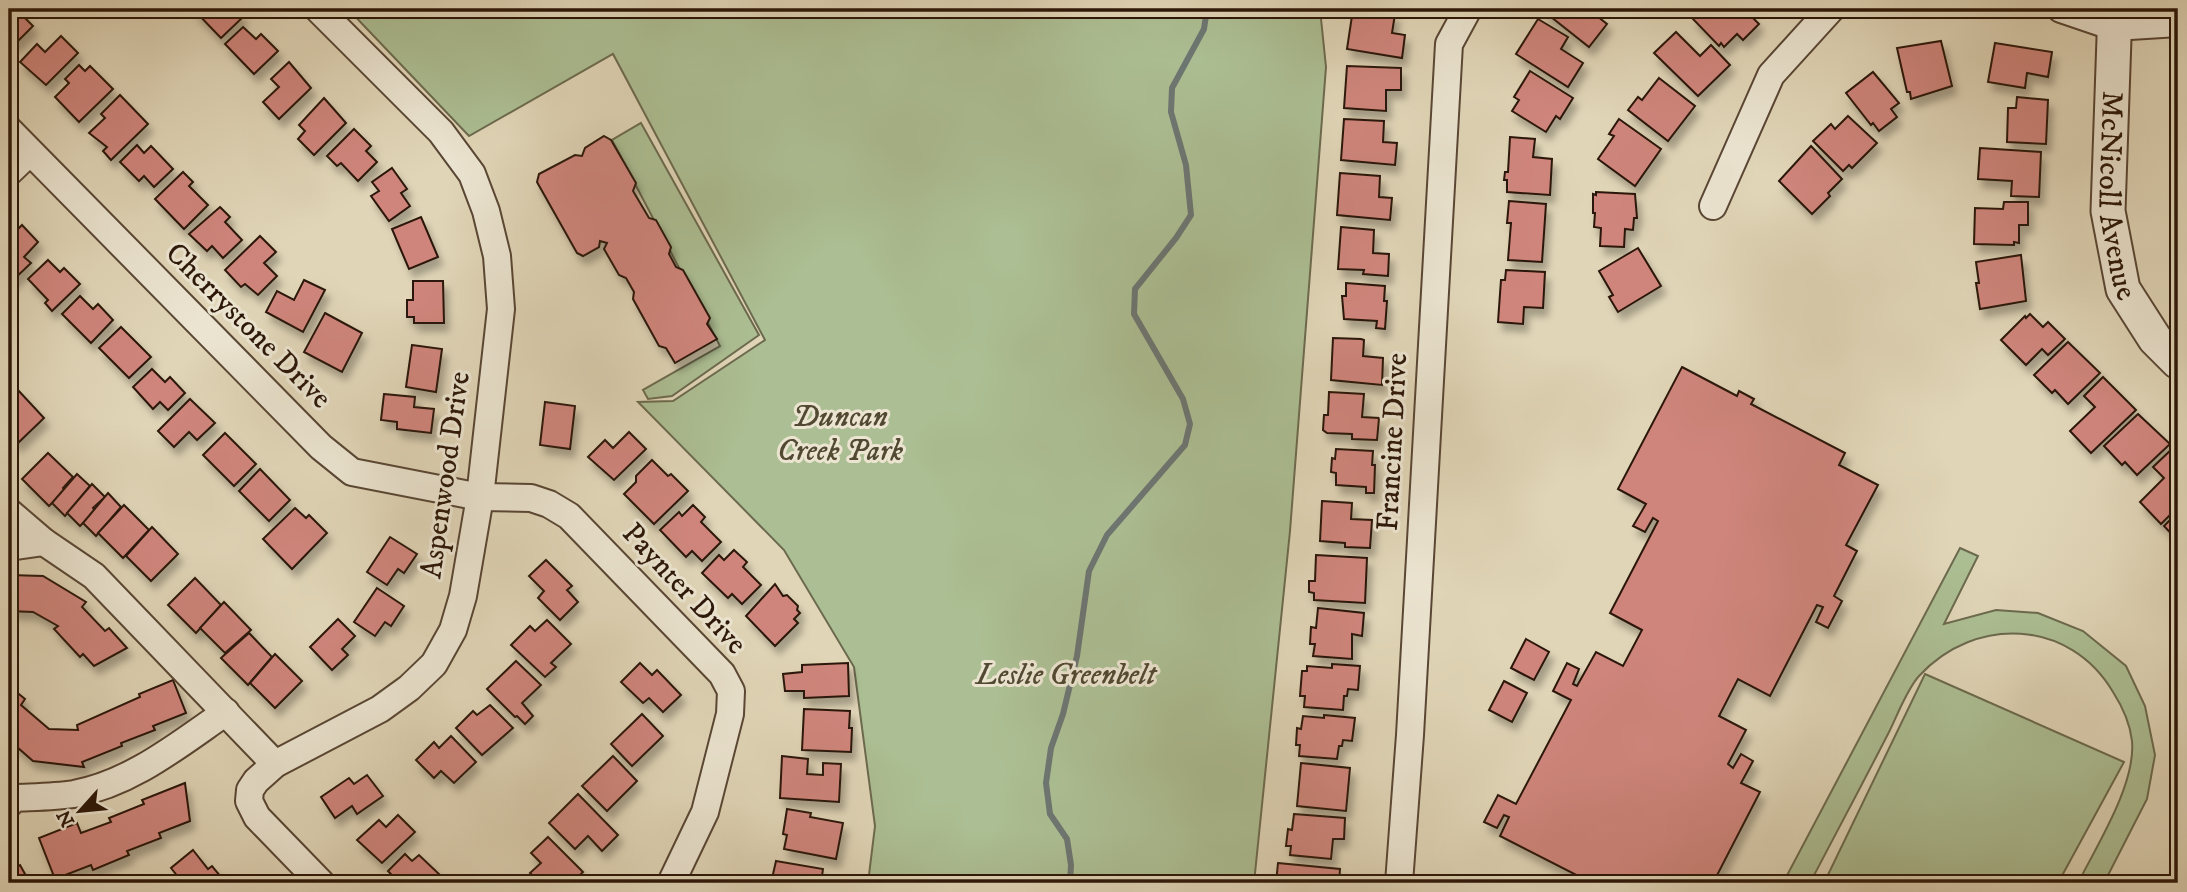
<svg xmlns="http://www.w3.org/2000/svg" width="2187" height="892" font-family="'IM FELL DW Pica',serif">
	<defs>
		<filter id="shadow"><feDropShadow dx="4.5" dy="8" stdDeviation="3.5" flood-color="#0004"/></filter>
	</defs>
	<rect width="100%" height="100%" fill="#e0d5b7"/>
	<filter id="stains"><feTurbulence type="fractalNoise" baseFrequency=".00286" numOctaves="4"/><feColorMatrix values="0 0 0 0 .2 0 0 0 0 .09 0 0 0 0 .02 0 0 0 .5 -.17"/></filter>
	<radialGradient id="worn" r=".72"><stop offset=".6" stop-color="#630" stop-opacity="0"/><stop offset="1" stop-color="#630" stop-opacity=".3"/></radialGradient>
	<g fill="#acbe93" stroke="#6c6a4e" stroke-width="2">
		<polygon points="348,9 1320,9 1326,67 1290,531 1254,883 868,883 875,826 854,667 784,550 638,402 673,401 765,340 613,54 469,136"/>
		<polygon points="641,123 759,335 672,396 648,399 643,390 720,346 612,140"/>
		<path d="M1960 548 1978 556 1944 624 1996 610 2038 613 2083 631 2126 666 2145 706 2155 755 2147 799 2104 883H2078C2097 845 2136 784 2132 741 2130 723 2122 706 2113 692 2070 619 1975 615 1919 676 1907 689 1897 716 1889 732 1863 783 1836 833 1810 883H1783Z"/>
		<polygon points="1925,674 2124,762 2058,883 1824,883"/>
	</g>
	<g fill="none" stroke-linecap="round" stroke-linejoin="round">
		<polyline stroke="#6d7672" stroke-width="6" points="1070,883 1071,865 1067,839 1050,814 1046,783 1051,748 1063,714 1077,656 1089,571 1107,535 1185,445 1190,424 1183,399 1134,314 1135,289 1176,238 1191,215 1186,165 1171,112 1172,88 1204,29 1207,9"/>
	</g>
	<g fill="#cf857b" stroke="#2c1708" stroke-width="2" filter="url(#shadow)">
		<polygon points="9,9 16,9 33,26 14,45 9,39"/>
		<polygon points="193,9 235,9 243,17 221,38"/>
		<polygon points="1353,9 1395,14 1392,33 1405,35 1402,58 1347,49"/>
		<polygon points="1541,9 1588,9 1607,24 1589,47"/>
		<polygon points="1703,9 1734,9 1737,12 1744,9 1759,24 1743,40 1737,34 1724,47 1721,43 1719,46 1693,19"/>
		<polygon points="1538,19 1568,37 1561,49 1583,63 1568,87 1516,54"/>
		<polygon points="243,27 256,39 261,34 278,51 254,74 225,44"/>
		<polygon points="1676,32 1700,56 1711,45 1730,65 1698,96 1654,53"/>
		<polygon points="61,36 78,53 46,85 20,62 37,44 45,52"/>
		<polygon points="1941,41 1952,86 1911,99 1910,92 1907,92 1897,48"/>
		<polygon points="1995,43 2052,52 2048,77 2027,73 2025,88 1988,82"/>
		<polygon points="289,62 311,88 279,119 263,102 279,87 271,79"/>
		<polygon points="79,65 85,71 90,66 113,89 79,122 55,97 69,83 65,79"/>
		<polygon points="1347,66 1401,68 1401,90 1386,90 1386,111 1344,108"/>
		<polygon points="1530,71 1573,98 1560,119 1556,116 1546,132 1512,111 1519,100 1514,97"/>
		<polygon points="1873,72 1899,103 1891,109 1897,117 1879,131 1873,123 1871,125 1846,93"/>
		<polygon points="1659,78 1695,106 1668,141 1628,110 1638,97 1642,100"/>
		<polygon points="120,95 148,124 111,160 103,151 107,147 89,133 105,118 101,114"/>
		<polygon points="2017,97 2048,100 2046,144 2007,142 2008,108 2016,108"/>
		<polygon points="324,98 346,123 314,155 298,139 305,131 299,125"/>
		<polygon points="1848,116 1877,143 1852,168 1849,165 1843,171 1813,141 1831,124 1835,129"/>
		<polygon points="1344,119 1384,121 1383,142 1397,143 1395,165 1341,160"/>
		<polygon points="1619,119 1661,149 1635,186 1598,159 1614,136 1609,134"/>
		<polygon points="354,129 371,146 366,151 377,162 358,181 341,163 337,166 327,156"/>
		<polygon points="604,136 611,140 636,183 633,191 649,218 656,220 671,247 669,254 676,267 683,270 710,318 707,324 717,339 675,363 666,348 659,346 633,299 634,292 626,278 619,275 604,249 607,243 600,241 599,247 583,256 577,253 537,182 539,174 575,155 582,156 585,148"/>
		<polygon points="1510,137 1535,139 1533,157 1552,159 1550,195 1507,192 1507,180 1504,180 1505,172 1508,172"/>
		<polygon points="137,145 144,153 151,146 173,169 154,187 144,176 139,181 120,162"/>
		<polygon points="1811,146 1842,179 1828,193 1830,196 1812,214 1779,181"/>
		<polygon points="1980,148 2041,152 2039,197 2011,196 2012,181 1978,179"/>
		<polygon points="392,168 407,189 401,193 410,206 389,221 371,196 379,191 372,182"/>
		<polygon points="183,172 193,182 189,186 208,205 184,229 155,199"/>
		<polygon points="1340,173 1380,176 1379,197 1392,198 1390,220 1337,215"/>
		<polygon points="1596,192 1635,194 1637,218 1634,218 1633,230 1625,229 1624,247 1600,246 1601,228 1594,227 1595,213 1593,213 1593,194 1596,195"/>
		<polygon points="1509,201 1546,204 1542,262 1508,260 1511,223 1507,223"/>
		<polygon points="2004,202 2028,202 2028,225 2019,225 2019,243 2014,242 2014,245 1974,244 1975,208 2003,209"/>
		<polygon points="220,207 230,217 225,222 242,240 223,258 212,246 207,251 189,234"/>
		<polygon points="421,217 438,257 409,269 392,229"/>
		<polygon points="22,225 38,242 24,257 31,263 9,284 9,238"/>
		<polygon points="1341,227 1374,230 1373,253 1389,254 1388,276 1363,274 1364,270 1338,269"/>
		<polygon points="260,236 276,252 264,263 277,276 258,295 245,284 241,287 225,270"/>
		<polygon points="1638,248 1661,286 1618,312 1609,297 1613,295 1599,271"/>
		<polygon points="2021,255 2026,301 1980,309 1976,283 1979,283 1976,262"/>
		<polygon points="48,260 60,272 64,268 80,284 52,311 45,303 48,300 28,279"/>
		<polygon points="1506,270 1545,272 1543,308 1524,307 1523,324 1498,322 1501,280 1505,280"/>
		<polygon points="304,280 325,290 303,332 266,312 277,291 294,300"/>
		<polygon points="413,281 443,281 444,323 414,323 414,317 407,317 407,300 413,300"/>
		<polygon points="1346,283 1385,286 1384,301 1387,301 1385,329 1376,328 1377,321 1344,319 1342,296 1346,296"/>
		<polygon points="80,296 93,309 98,304 113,320 91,343 62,314"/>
		<polygon points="325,313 362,333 342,372 304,352"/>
		<polygon points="2030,314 2043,327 2048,322 2065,339 2048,355 2042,349 2026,365 2001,340 2025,316 2026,318"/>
		<polygon points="121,327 151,357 129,378 99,348"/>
		<polygon points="1333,338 1361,339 1364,340 1363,356 1383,358 1382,385 1331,380"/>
		<polygon points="2068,342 2100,373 2068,404 2055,390 2052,393 2034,375"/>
		<polygon points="412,345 442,349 436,392 406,387"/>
		<polygon points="1682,367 1737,396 1739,391 1754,399 1751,404 1845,453 1839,465 1878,485 1846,545 1857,551 1834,596 1842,601 1828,628 1816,622 1823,607 1817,605 1770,696 1738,679 1719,716 1746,730 1728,764 1733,768 1741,754 1753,761 1741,783 1760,792 1713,883 1592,883 1500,836 1509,817 1504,815 1497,828 1484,822 1498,795 1516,804 1571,700 1553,691 1567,663 1579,669 1573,684 1577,686 1596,652 1623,666 1642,630 1610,613 1658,521 1653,518 1645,532 1633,526 1646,504 1618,489"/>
		<polygon points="152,369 165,382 170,377 185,393 168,410 160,402 153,409 133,387"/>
		<polygon points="2103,377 2136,410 2091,453 2070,431 2095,407 2084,396"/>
		<polygon points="17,389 44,418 17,444 9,436 9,397"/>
		<polygon points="1329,392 1364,394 1362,417 1379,418 1377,440 1352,439 1352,434 1327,433 1323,430 1324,415 1328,415"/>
		<polygon points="384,394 415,397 414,407 434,409 431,433 397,429 397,422 381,420"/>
		<polygon points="190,399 215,423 197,440 189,432 174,447 158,431"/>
		<polygon points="545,402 575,406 570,449 540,445"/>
		<polygon points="2138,414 2170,444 2137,475 2125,462 2122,465 2104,446"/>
		<polygon points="629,432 646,449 614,480 588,457 605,440 613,448"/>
		<polygon points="225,433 256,464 234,486 203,455"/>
		<polygon points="2173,448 2178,453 2178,507 2161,524 2140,502 2164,478 2153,467"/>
		<polygon points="1336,449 1373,451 1372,465 1375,465 1374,493 1366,493 1366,487 1336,485 1336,473 1331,472 1332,458 1335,459"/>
		<polygon points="48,453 73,477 63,488 65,490 49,506 22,479"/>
		<polygon points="652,460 668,476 671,474 688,491 654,524 624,494 636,482 636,476"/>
		<polygon points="260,469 290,500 269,521 239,491"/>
		<polygon points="77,474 90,486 65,516 52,503"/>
		<polygon points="92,484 105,497 93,508 95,511 80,526 67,513"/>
		<polygon points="108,493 121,507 96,536 83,523"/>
		<polygon points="1322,501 1352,503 1351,519 1372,520 1370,548 1345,547 1345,543 1320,541"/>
		<polygon points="124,505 149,530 123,558 98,533"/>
		<polygon points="693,505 705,517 701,522 721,542 702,561 692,551 686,557 660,530 679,512 682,516"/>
		<polygon points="295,508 306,518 309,515 327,533 292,569 263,539"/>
		<polygon points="2178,512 2178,541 2164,526"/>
		<polygon points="152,527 178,554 151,581 126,556"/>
		<polygon points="390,537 417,554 404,573 398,569 387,585 367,572"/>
		<polygon points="734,550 747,562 743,567 761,585 742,604 732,594 728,598 702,573 719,555 724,560"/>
		<polygon points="1316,555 1367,558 1365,603 1314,600 1314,593 1309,592 1309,581 1315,581"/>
		<polygon points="546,560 572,586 567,590 578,602 560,620 538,598 544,591 529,576"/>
		<polygon points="9,575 43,576 86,602 82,607 105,631 109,628 127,648 94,666 83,654 80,657 54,629 58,626 33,612 9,611"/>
		<polygon points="195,578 221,605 196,633 168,605"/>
		<polygon points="775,584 783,596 787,595 798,606 797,610 800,613 794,619 798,623 775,646 746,616"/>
		<polygon points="377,588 404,606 391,626 385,622 375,636 354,622"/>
		<polygon points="224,602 251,630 225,653 200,628"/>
		<polygon points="1318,608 1364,613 1362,636 1352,634 1352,659 1313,656 1315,644 1310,644 1311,627 1316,628"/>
		<polygon points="338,619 355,636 342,649 348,655 332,670 310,647"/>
		<polygon points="547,620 571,644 551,663 556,667 545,677 511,645 530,626 535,631"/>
		<polygon points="249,633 272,657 248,685 221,658"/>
		<polygon points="1526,639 1549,652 1534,680 1511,668"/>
		<polygon points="275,654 302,681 275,708 250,683"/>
		<polygon points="516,661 541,685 522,703 533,716 525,724 517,716 515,717 487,689"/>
		<polygon points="640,663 652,675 657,670 681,695 663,712 649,698 643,703 621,682"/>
		<polygon points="848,663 849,696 804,698 804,691 785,691 783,674 802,672 802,665"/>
		<polygon points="1332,664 1360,666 1358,690 1348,689 1347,696 1344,696 1343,710 1304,707 1305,696 1300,696 1302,671 1307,671 1307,666 1332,668"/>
		<polygon points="173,680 186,713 153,726 155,730 121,743 122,746 82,762 84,767 33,761 9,740 9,686 25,699 21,705 49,729 78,730 77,725 140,697 139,694"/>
		<polygon points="1504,681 1527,693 1512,722 1489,710"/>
		<polygon points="490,705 513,728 482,755 456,728 473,711 477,715"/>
		<polygon points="804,709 850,711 849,728 852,728 851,752 802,750"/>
		<polygon points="642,714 663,736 632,766 611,744"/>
		<polygon points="1324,715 1355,718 1352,741 1343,740 1342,746 1339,746 1337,759 1299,756 1300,745 1296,745 1297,728 1301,729 1303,716 1324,718"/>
		<polygon points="451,736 476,762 454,783 441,771 434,778 416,760 434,742 439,748"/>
		<polygon points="613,756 637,781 607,811 582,786"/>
		<polygon points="782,756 808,759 807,774 823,775 823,763 841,764 839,802 780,798"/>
		<polygon points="1301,763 1350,768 1346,811 1297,806"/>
		<polygon points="367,775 383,796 357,814 352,806 335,818 321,797 349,778 354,784"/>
		<polygon points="185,783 190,821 159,833 161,838 127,851 129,855 93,870 91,865 55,879 39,838 77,823 81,833 111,822 109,818 144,804 142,800"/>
		<polygon points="578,794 618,835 602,851 588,836 575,849 549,823"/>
		<polygon points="787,809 811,813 810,817 843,823 836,859 784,849 787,835 783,834"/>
		<polygon points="1294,814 1345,818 1344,839 1333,839 1331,859 1290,855 1291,846 1286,846 1288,829 1292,830"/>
		<polygon points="398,815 415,832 382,863 357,840 379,820 386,827"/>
		<polygon points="548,837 583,872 572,883 540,883 530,873 541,863 531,853"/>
		<polygon points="193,850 208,869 212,866 226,883 183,883 171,868"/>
		<polygon points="405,854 412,861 419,855 441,876 433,883 410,883 404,878 399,883 388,871"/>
		<polygon points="776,861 823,869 821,883 771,883"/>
		<polygon points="1278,863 1340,869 1339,883 1276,883"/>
		<polygon points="20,865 30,883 9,883 9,871"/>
	</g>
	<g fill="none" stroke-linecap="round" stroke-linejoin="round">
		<g stroke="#594634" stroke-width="30">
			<g id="minor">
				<polyline points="318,9 441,132 472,174 486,211 497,256 501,309 480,497 463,596 453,630 434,664 409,688 380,709 275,764 256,781 250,790 249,801 257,817 321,883"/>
				<polyline points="2061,9 2114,27 2178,23"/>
				<polyline points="9,130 321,447 352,472 480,497 531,498 549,504 569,516 722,674 731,691 730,714 705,812 671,883"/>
				<polyline points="9,172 30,152"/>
				<polyline points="1713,206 1771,75 1831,9"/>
				<polyline points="9,512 44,542 94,576 275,764"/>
				<polyline points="9,547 44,542"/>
				<path d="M9 804 14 798C34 797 55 797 74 794 132 783 178 745 226 712"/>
				<polyline points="1399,883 1410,735 1449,44 1468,9"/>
			</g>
		</g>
		<g stroke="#594634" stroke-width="37">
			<g id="tertiary">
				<path id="s1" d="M2115 9 2108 211 2123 289 2155 339 2178 362"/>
			</g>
		</g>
		<use href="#minor" stroke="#ebe4d0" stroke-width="26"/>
		<use href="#tertiary" stroke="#ebe4d0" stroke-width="33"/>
	</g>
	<g text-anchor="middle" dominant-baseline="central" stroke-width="6" stroke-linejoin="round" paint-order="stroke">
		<g font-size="30" fill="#2c1708" stroke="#ebe4d0">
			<text stroke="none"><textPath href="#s1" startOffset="187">McNicoll Avenue</textPath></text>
			<text transform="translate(248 326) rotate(45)">Cherrystone Drive</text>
			<text transform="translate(1393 442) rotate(-87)">Francine Drive</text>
			<text transform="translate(446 475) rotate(-82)">Aspenwood Drive</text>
			<text transform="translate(684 589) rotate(47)">Paynter Drive</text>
		</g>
		<g font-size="30" font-style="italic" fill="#524932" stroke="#ebe4d0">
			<text x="840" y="417">Duncan<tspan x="840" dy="34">Creek Park</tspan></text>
			<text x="1066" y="675">Leslie Greenbelt</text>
		</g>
	</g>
	<rect width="2187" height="892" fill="none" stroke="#e0d5b7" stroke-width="35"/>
	<rect x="10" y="10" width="2166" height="871" fill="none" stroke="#2c1708" stroke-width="3.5"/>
	<rect x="18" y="18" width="2152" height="857" fill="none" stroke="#2c1708" stroke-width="2"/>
	<g transform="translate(80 811) rotate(243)" stroke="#ebe4d0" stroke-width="5" paint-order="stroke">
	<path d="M0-5L12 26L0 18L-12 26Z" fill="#2c1708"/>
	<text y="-10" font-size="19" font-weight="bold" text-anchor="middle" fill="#2c1708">N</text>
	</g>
	<rect width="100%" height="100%" filter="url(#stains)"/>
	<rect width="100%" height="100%" fill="url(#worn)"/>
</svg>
